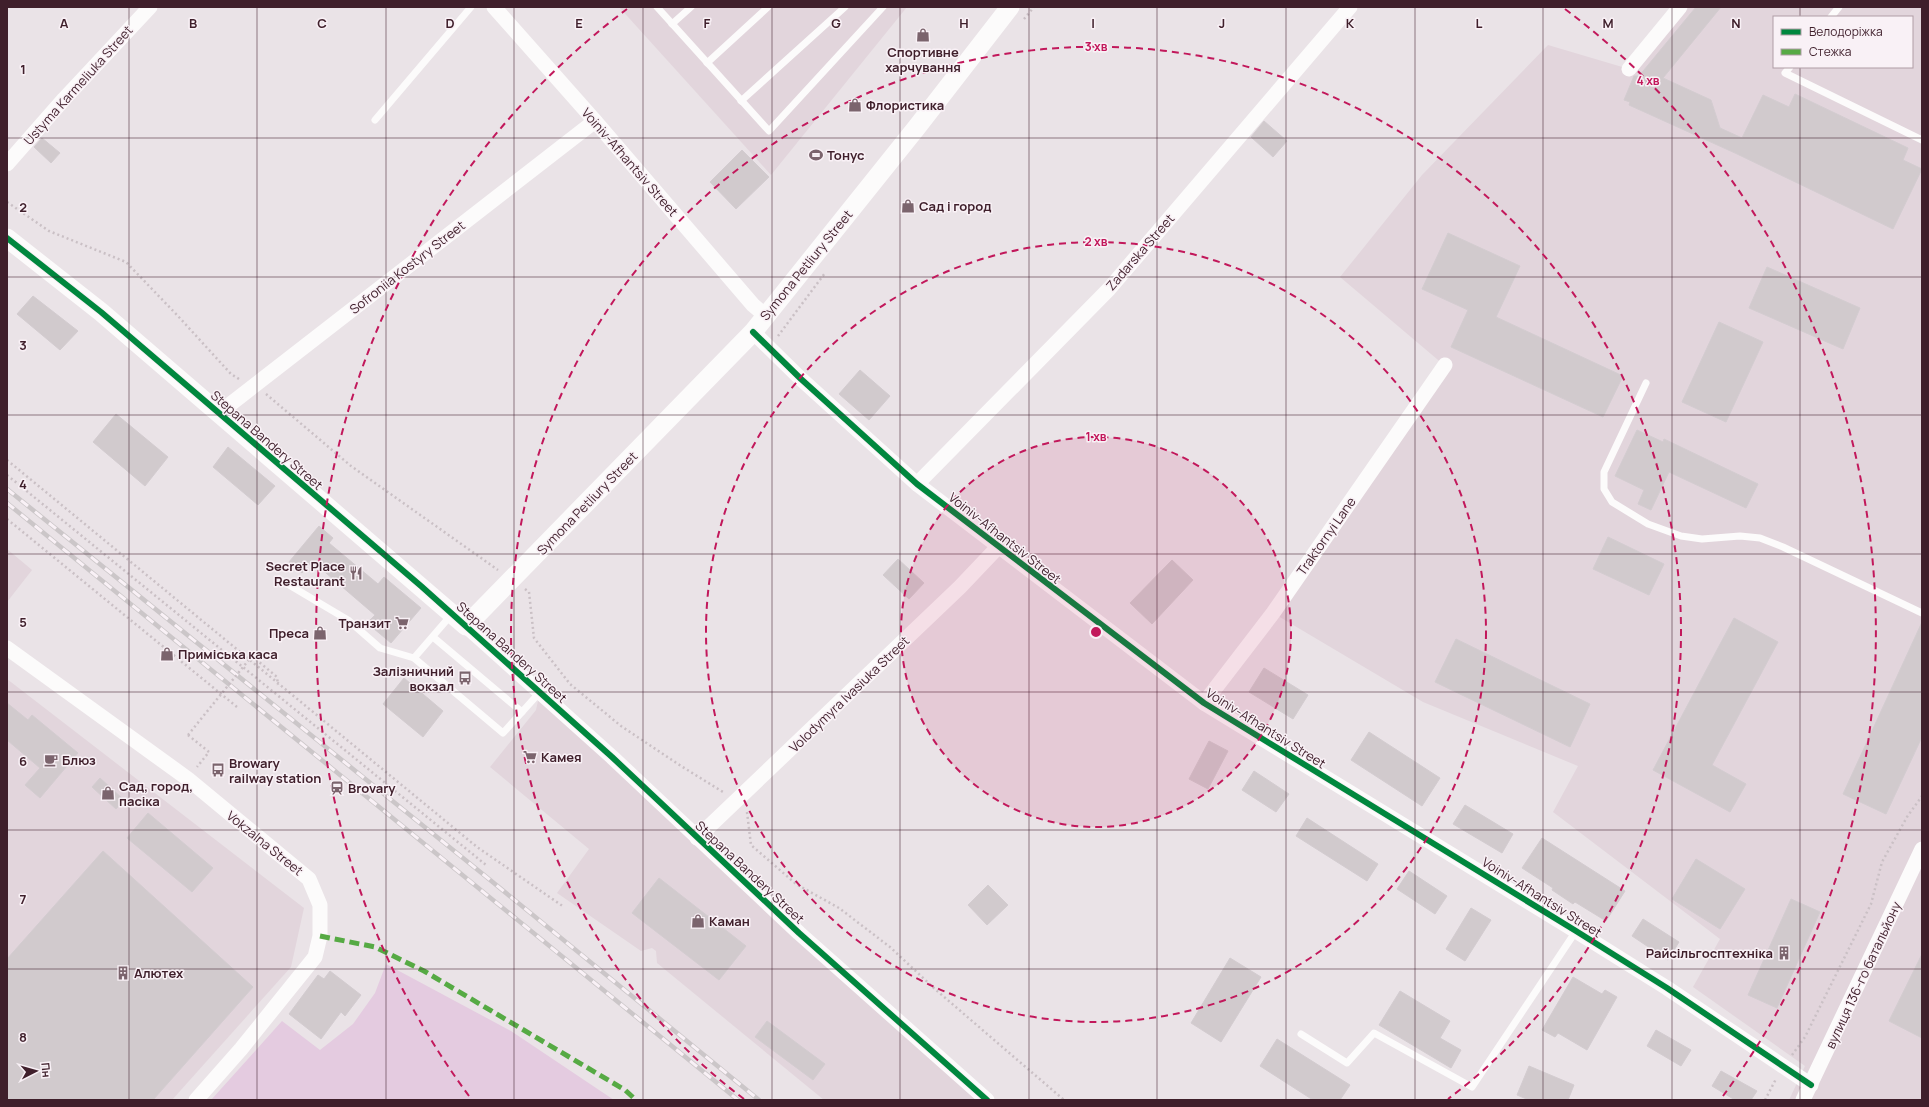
<svg xmlns="http://www.w3.org/2000/svg" width="1929" height="1107" font-family="Manrope,sans-serif">
	<rect width="100%" height="100%" fill="#eae3e7"/>
	<g fill="#e2d5dc" fill-rule="evenodd">
		<polygon points="619,7 907,7 771,175"/>
		<path d="M1680 7H1922V1100H1789L1805 1066 1693 987 1720 939 1553 812 1578 766 1423 702 1273 613 1444 365 1340 277 1422 175 1548 45 1629 69ZM1774 17H1912V67H1774Z"/>
		<polygon points="7,549 32,570 7,602"/>
		<polygon points="7,679 304,908 291,967 172,1100 7,1100"/>
		<polygon points="540,692 987,1100 824,1100 657,963 656,951 652,948 641,951 557,893 589,849 490,767 536,710"/>
	</g>
	<polygon fill="#e4cbe0" points="386,964 511,1031 614,1100 211,1100 282,1021 320,1050 353,1024 375,993"/>
	<g fill="#d1cacd" stroke="#d3ccd0">
		<polygon points="1696,7 1721,7 1663,78 1711,100 1720,128 1742,138 1763,95 1789,107 1795,94 1908,148 1903,160 1922,169 1893,229 1735,153 1629,105 1630,102 1624,100 1634,76 1639,76"/>
		<polygon points="1264,121 1287,141 1273,157 1251,137"/>
		<polygon points="42,138 60,153 51,163 34,147"/>
		<polygon points="742,150 769,177 736,209 710,182"/>
		<polygon points="1448,233 1520,266 1496,317 1623,376 1603,417 1451,347 1468,310 1422,289"/>
		<polygon points="1767,267 1860,308 1843,349 1749,308"/>
		<polygon points="33,296 78,331 60,350 17,314"/>
		<polygon points="1719,322 1763,342 1726,422 1682,402"/>
		<polygon points="860,370 890,396 869,420 839,394"/>
		<polygon points="116,414 168,457 145,486 93,442"/>
		<polygon points="1637,430 1663,442 1664,439 1758,484 1746,508 1669,472 1651,510 1638,504 1644,490 1615,476"/>
		<polygon points="228,447 275,486 258,505 213,467"/>
		<polygon points="319,526 333,538 329,543 378,584 384,577 421,608 391,643 367,623 375,615 312,561 302,573 289,562"/>
		<polygon points="1608,537 1664,564 1649,595 1593,569"/>
		<polygon points="898,559 924,583 909,599 883,575"/>
		<polygon points="1172,560 1193,580 1152,624 1130,603"/>
		<polygon points="1734,618 1778,642 1712,765 1746,784 1730,812 1653,770"/>
		<polygon points="1922,622 1922,737 1886,814 1843,794"/>
		<polygon points="1456,639 1590,704 1570,747 1435,682"/>
		<polygon points="1264,668 1308,695 1293,719 1249,692"/>
		<polygon points="404,678 443,711 423,737 383,704"/>
		<polygon points="7,703 28,720 32,715 78,753 40,798 25,785 40,768 7,740"/>
		<polygon points="1369,732 1440,778 1422,806 1351,760"/>
		<polygon points="1209,741 1228,751 1208,789 1189,779"/>
		<polygon points="1254,771 1289,794 1276,812 1242,790"/>
		<polygon points="100,778 124,800 116,809 92,787"/>
		<polygon points="1465,805 1513,834 1502,853 1453,824"/>
		<polygon points="148,813 213,868 192,892 127,838"/>
		<polygon points="1307,818 1378,864 1367,881 1296,836"/>
		<polygon points="1542,838 1625,891 1606,921 1575,902 1573,904 1552,890 1553,888 1522,868"/>
		<polygon points="103,851 253,987 153,1100 7,1100 7,959"/>
		<polygon points="1696,859 1745,889 1720,929 1672,899"/>
		<polygon points="1409,871 1447,896 1435,914 1397,889"/>
		<polygon points="659,878 746,946 719,980 632,913"/>
		<polygon points="988,885 1008,905 987,925 968,905"/>
		<polygon points="1791,899 1820,912 1777,1008 1748,995"/>
		<polygon points="1471,908 1491,920 1465,961 1446,949"/>
		<polygon points="1643,919 1679,942 1668,960 1632,936"/>
		<polygon points="1922,954 1922,1038 1889,1021"/>
		<polygon points="1230,958 1261,977 1221,1042 1191,1023"/>
		<polygon points="330,971 361,995 345,1016 341,1012 321,1039 289,1014 318,975 324,979"/>
		<polygon points="1573,977 1602,994 1605,990 1617,997 1587,1050 1558,1033 1555,1037 1542,1030"/>
		<polygon points="1400,991 1450,1021 1440,1038 1461,1050 1451,1068 1379,1025"/>
		<polygon points="767,1021 825,1064 813,1080 755,1037"/>
		<polygon points="1656,1030 1691,1050 1681,1066 1647,1046"/>
		<polygon points="1277,1039 1350,1085 1340,1100 1313,1100 1260,1066"/>
		<polygon points="1529,1066 1574,1085 1568,1100 1529,1100 1517,1095"/>
		<polygon points="1721,1071 1757,1091 1751,1100 1735,1100 1712,1086"/>
	</g>
	<g fill="none" stroke-linecap="round" stroke-linejoin="round">
		<g stroke="#cac0c5" stroke-width="2.5" stroke-dasharray="2 3" stroke-linecap="butt">
			<polyline points="1024,19 1034,7"/>
			<polyline points="7,202 49,231 126,262 177,315 231,374 239,379"/>
			<polyline points="778,336 825,273"/>
			<polyline points="266,394 351,466 498,570"/>
			<polyline points="7,460 477,847 564,907"/>
			<polyline points="7,475 486,865"/>
			<polyline points="7,519 237,707"/>
			<polyline points="525,589 529,592 534,638 570,684 621,726 681,766 723,792"/>
			<polyline points="252,656 277,677 278,685"/>
			<polyline points="188,735 209,752 197,767"/>
			<polyline points="747,812 751,845 796,884 839,908 890,947 936,990 1064,1100"/>
			<polyline points="1792,1055 1805,1037 1871,904 1882,862 1907,817 1922,796"/>
			<polyline points="1765,1100 1776,1079"/>
		</g>
		<g stroke="#fcfbfb" stroke-width="7">
			<polyline points="657,7 769,131 883,7"/>
			<polyline points="1831,17 1839,7"/>
			<polyline points="672,24 691,7"/>
			<polyline points="707,63 768,7"/>
			<polyline points="1790,67 1785,73 1922,140"/>
			<polyline points="741,101 845,7"/>
			<polyline points="375,120 471,7"/>
			<polyline points="1646,383 1604,472 1604,489 1612,502 1648,524 1681,536 1702,539 1740,536 1760,538 1783,547 1922,613"/>
			<polyline points="279,579 348,620 380,648 414,658"/>
			<polyline points="452,614 414,658 503,733 540,692"/>
			<polyline points="433,637 522,712"/>
			<polyline points="1301,1034 1347,1063 1374,1033 1472,1087 1576,931"/>
		</g>
		<g stroke="#fcfbfb" stroke-width="15">
			<polyline points="494,7 595,121 753,305 766,316"/>
			<polyline points="1629,69 1680,7"/>
			<polyline points="7,164 64,99 150,7"/>
			<polyline points="753,332 801,379 917,484 1204,703 1576,931 1667,988 1811,1085"/>
			<polyline points="219,413 595,121"/>
			<polyline points="917,484 1109,289 1350,7"/>
			<polyline points="466,626 612,757 799,933 987,1100"/>
			<polyline points="7,648 188,779 309,879 320,905 320,936 315,957 241,1049 196,1100"/>
			<polyline points="1204,703 1273,613 1445,365"/>
			<polyline points="697,838 960,587 998,547"/>
			<polyline points="1803,1100 1922,849"/>
		</g>
		<polyline stroke="#fcfbfb" stroke-width="19" points="7,238 101,312 466,626 753,332 917,127 1010,7"/>
		<g stroke="#cbc6c8" stroke-width="4.5">
			<g id="rail">
				<polyline points="7,489 484,875 759,1100"/>
				<polyline points="7,503 738,1100"/>
			</g>
		</g>
		<use href="#rail" stroke="#f9f1f6" stroke-width="3" stroke-dasharray="9" stroke-linecap="butt"/>
		<polyline stroke="#cac0c5" stroke-width="2.5" stroke-dasharray="2 3" stroke-linecap="butt" points="188,735 252,656"/>
		<polyline stroke="#56aa44" stroke-width="5" stroke-dasharray="10 5" stroke-linecap="butt" points="320,936 375,947 424,971 625,1090 636,1100"/>
		<g stroke="#f9f1f6" stroke-width="8">
			<g id="cycleway">
				<polyline points="7,238 101,312 421,586 612,757 799,933 987,1100"/>
				<polyline points="753,332 801,379 917,484 1204,703 1576,931 1667,988 1811,1085"/>
			</g>
		</g>
		<use href="#cycleway" stroke="#00873e" stroke-width="6"/>
	</g>
	<path fill="none" stroke="#3f1f2b" stroke-width="1" stroke-opacity="0.55" d="M129 7V1100M257 7V1100M386 7V1100M514 7V1100M643 7V1100M772 7V1100M900 7V1100M1029 7V1100M1157 7V1100M1286 7V1100M1415 7V1100M1543 7V1100M1672 7V1100M1800 7V17M1800 67V1100M7 138H1922M7 277H1922M7 415H1922M7 554H1922M7 692H1922M7 830H1922M7 969H1922"/>
	<circle cx="1096" cy="632" r="195" fill="#c2185b" fill-opacity=".12"/>
	<g fill="none" stroke="#c2185b" stroke-width="2" stroke-dasharray="7 5">
		<circle cx="1096" cy="632" r="195"/>
		<circle cx="1096" cy="632" r="390"/>
		<path d="M744 1099A585 585 0 1 1 1448 1099"/>
		<path d="M469 1096A780 780 0 0 1 627 9M1565 9A780 780 0 0 1 1723 1096"/>
	</g>
	<defs>
		<g id="shop-bare" transform="scale(1.08)"><path d="M-5-2.5h2.3a2.7 3.5 0 0 1 5.4 0H5L5.5 6h-11ZM-1.5-2.5h3a1.5 2.3 0 0 0-3 0Z" fill="#7b646d" stroke="#f9f1f6" stroke-width="2.5" paint-order="stroke"/></g>
		<g id="stadium-bare" transform="scale(1.08)"><path d="M0-5a6.5 5 0 1 0 0 10a6.5 5 0 1 0 0-10ZM-3.5-1.8h7v3.6h-7Z" fill="#7b646d" stroke="#f9f1f6" stroke-width="2.5" paint-order="stroke"/></g>
		<g id="restaurant-bare" transform="scale(1.08)"><path d="M-5-6h1v4h1v-4h1v4h1v-4h1v5L-1.5 .5V6h-2V.5L-5-1ZM5-6V6H3V1.5H1.5Q1.5-4 5-6Z" fill="#7b646d" stroke="#f9f1f6" stroke-width="2.5" paint-order="stroke"/></g>
		<g id="supermarket-bare" transform="scale(1.08)"><path d="M-6-5.5h2.5l.6 2H6L4.5 2H-2.5L-4.4-4H-6ZM-1.5 3.2a1.3 1.3 0 1 0 .1 0ZM3 3.2a1.3 1.3 0 1 0 .1 0Z" fill="#7b646d" stroke="#f9f1f6" stroke-width="2.5" paint-order="stroke"/></g>
		<g id="bus-bare" transform="scale(1.08)"><path d="M-5-6H5V4H4V6H2V4H-2V6H-4V4H-5ZM-3.5-4V0h7V-4ZM-3.5 1.2v1.5H-2V1.2ZM2 1.2v1.5H3.5V1.2Z" fill="#7b646d" stroke="#f9f1f6" stroke-width="2.5" paint-order="stroke"/></g>
		<g id="cafe-bare" transform="scale(1.08)"><path d="M-5.5-4.5H6V0H3Q3 3.5 0 3.5H-2.5Q-5.5 3.5-5.5 0ZM3-3.2v2h1.7v-2ZM-6 4.5H4V6H-6Z" fill="#7b646d" stroke="#f9f1f6" stroke-width="2.5" paint-order="stroke"/></g>
		<g id="station-bare" transform="scale(1.08)"><path d="M-3-6H3Q5-6 5-4V2Q5 4 3 4L4.5 6H3L1.5 4h-3L-3 6H-4.5L-3 4Q-5 4-5 2V-4Q-5-6-3-6ZM-3.5-4v3h7v-3ZM-3.5 1v1.5H-2V1ZM2 1v1.5H3.5V1Z" fill="#7b646d" stroke="#f9f1f6" stroke-width="2.5" paint-order="stroke"/></g>
		<g id="building-bare" transform="scale(1.08)"><path d="M-4-6H4V6H1V3H-1V6H-4ZM-2.5-4.3h1.7v1.8h-1.7ZM.8-4.3h1.7v1.8H.8ZM-2.5-1h1.7V.8h-1.7ZM.8-1h1.7V.8H.8Z" fill="#7b646d" stroke="#f9f1f6" stroke-width="2.5" paint-order="stroke"/></g>
	</defs>
	<g fill-rule="evenodd">
		<use href="#shop-bare" x="923" y="35"/>
		<use href="#shop-bare" x="855" y="105"/>
		<use href="#stadium-bare" x="816" y="155"/>
		<use href="#shop-bare" x="908" y="206"/>
		<use href="#restaurant-bare" x="356" y="573"/>
		<use href="#supermarket-bare" x="402" y="623"/>
		<use href="#shop-bare" x="320" y="633"/>
		<use href="#shop-bare" x="167" y="654"/>
		<use href="#bus-bare" x="465" y="678"/>
		<use href="#supermarket-bare" x="530" y="757"/>
		<use href="#cafe-bare" x="51" y="760"/>
		<use href="#bus-bare" x="218" y="770"/>
		<use href="#station-bare" x="337" y="788"/>
		<use href="#shop-bare" x="108" y="793"/>
		<use href="#shop-bare" x="698" y="921"/>
		<use href="#building-bare" x="1784" y="953"/>
		<use href="#building-bare" x="123" y="973"/>
	</g>
	<g text-anchor="middle" dominant-baseline="central" stroke-width="3" stroke-linejoin="round" paint-order="stroke">
		<g font-size="13" font-weight="bold" fill="#3f1f2b" stroke="#f9f1f6" text-anchor="start">
			<text x="923" y="52" text-anchor="middle">Спортивне<tspan x="923" dy="15">харчування</tspan></text>
			<text x="866" y="105">Флористика</text>
			<text x="827" y="155">Тонус</text>
			<text x="919" y="206">Сад і город</text>
			<text x="345" y="566" text-anchor="end">Secret Place<tspan x="345" dy="15">Restaurant</tspan></text>
			<text x="391" y="623" text-anchor="end">Транзит</text>
			<text x="309" y="633" text-anchor="end">Преса</text>
			<text x="178" y="654">Приміська каса</text>
			<text x="454" y="671" text-anchor="end">Залізничний<tspan x="454" dy="15">вокзал</tspan></text>
			<text x="541" y="757">Камея</text>
			<text x="62" y="760">Блюз</text>
			<text x="229" y="763">Browary<tspan x="229" dy="15">railway station</tspan></text>
			<text x="119" y="786">Сад, город,<tspan x="119" dy="15">пасіка</tspan></text>
			<text x="348" y="788">Brovary</text>
			<text x="709" y="921">Каман</text>
			<text x="1773" y="953" text-anchor="end">Райсільгосптехніка</text>
			<text x="134" y="973">Алютех</text>
		</g>
		<g font-size="13" fill="#3f1f2b" stroke="#f9f1f6">
			<text transform="translate(78 85) rotate(-48)">Ustyma Karmeliuka Street</text>
			<text transform="translate(630 162) rotate(49)">Voiniv-Afhantsiv Street</text>
			<text transform="translate(1140 252) rotate(-49)">Zadarska Street</text>
			<text transform="translate(806 265) rotate(-51)">Symona Petliury Street</text>
			<text transform="translate(407 267) rotate(-38)">Sofroniia Kostyry Street</text>
			<text transform="translate(267 440) rotate(41)">Stepana Bandery Street</text>
			<text transform="translate(587 503) rotate(-46)">Symona Petliury Street</text>
			<text transform="translate(1326 536) rotate(-55)">Traktornyi Lane</text>
			<text transform="translate(1005 538) rotate(38)">Voiniv-Afhantsiv Street</text>
			<text transform="translate(512 652) rotate(42)">Stepana Bandery Street</text>
			<text transform="translate(849 694) rotate(-44)">Volodymyra Ivasiuka Street</text>
			<text transform="translate(1266 728) rotate(32)">Voiniv-Afhantsiv Street</text>
			<text transform="translate(265 843) rotate(39)">Vokzalna Street</text>
			<text transform="translate(750 872) rotate(43)">Stepana Bandery Street</text>
			<text transform="translate(1542 897) rotate(32)">Voiniv-Afhantsiv Street</text>
			<text transform="translate(1863 975) rotate(-65)">вулиця 136-го батальйону</text>
		</g>
	</g>
	<g font-size="13" text-anchor="middle" font-weight="bold" fill="#3f1f2b" stroke="#f9f1f6" stroke-width="3" stroke-linejoin="round" paint-order="stroke">
		<text x="64" y="28">A</text>
		<text x="193" y="28">B</text>
		<text x="322" y="28">C</text>
		<text x="450" y="28">D</text>
		<text x="579" y="28">E</text>
		<text x="707" y="28">F</text>
		<text x="836" y="28">G</text>
		<text x="964" y="28">H</text>
		<text x="1093" y="28">I</text>
		<text x="1222" y="28">J</text>
		<text x="1350" y="28">K</text>
		<text x="1479" y="28">L</text>
		<text x="1608" y="28">M</text>
		<text x="1736" y="28">N</text>
		<text x="23" y="74">1</text>
		<text x="23" y="212">2</text>
		<text x="23" y="350">3</text>
		<text x="23" y="489">4</text>
		<text x="23" y="627">5</text>
		<text x="23" y="766">6</text>
		<text x="23" y="904">7</text>
		<text x="23" y="1042">8</text>
	</g>
	<circle cx="1096" cy="632" r="6" fill="#c2185b" stroke="#f9f1f6" stroke-width="2"/>
	<g font-size="12" text-anchor="middle" font-weight="bold" fill="#c2185b" stroke="#f9f1f6" stroke-width="3" stroke-linejoin="round" paint-order="stroke">
		<text x="1096" y="51">3 хв</text>
		<text x="1648" y="85">4 хв</text>
		<text x="1096" y="246">2 хв</text>
		<text x="1096" y="441">1 хв</text>
	</g>
	<rect width="1929" height="1107" fill="none" stroke="#3f1f2b" stroke-width="16"/>
	<rect x="1773" y="16" width="140" height="52" fill="#f9f1f6" stroke="#af9da5"/>
	<rect x="1781" y="29" width="20" height="6" fill="#00873e" stroke="#af9da5"/>
	<text x="1809" y="36" font-size="12" fill="#3f1f2b">Велодоріжка</text>
	<rect x="1781" y="49" width="20" height="6" fill="#56aa44" stroke="#af9da5"/>
	<text x="1809" y="56" font-size="12" fill="#3f1f2b">Стежка</text>
	<g transform="translate(36 1071) rotate(84)" stroke="#f9f1f6" stroke-width="3" paint-order="stroke">
	<path d="M0-3L7 15L0 10L-7 15Z" fill="#3f1f2b"/>
	<text y="-6" font-size="11" font-weight="bold" text-anchor="middle" fill="#3f1f2b">Пн</text>
	</g>
</svg>
